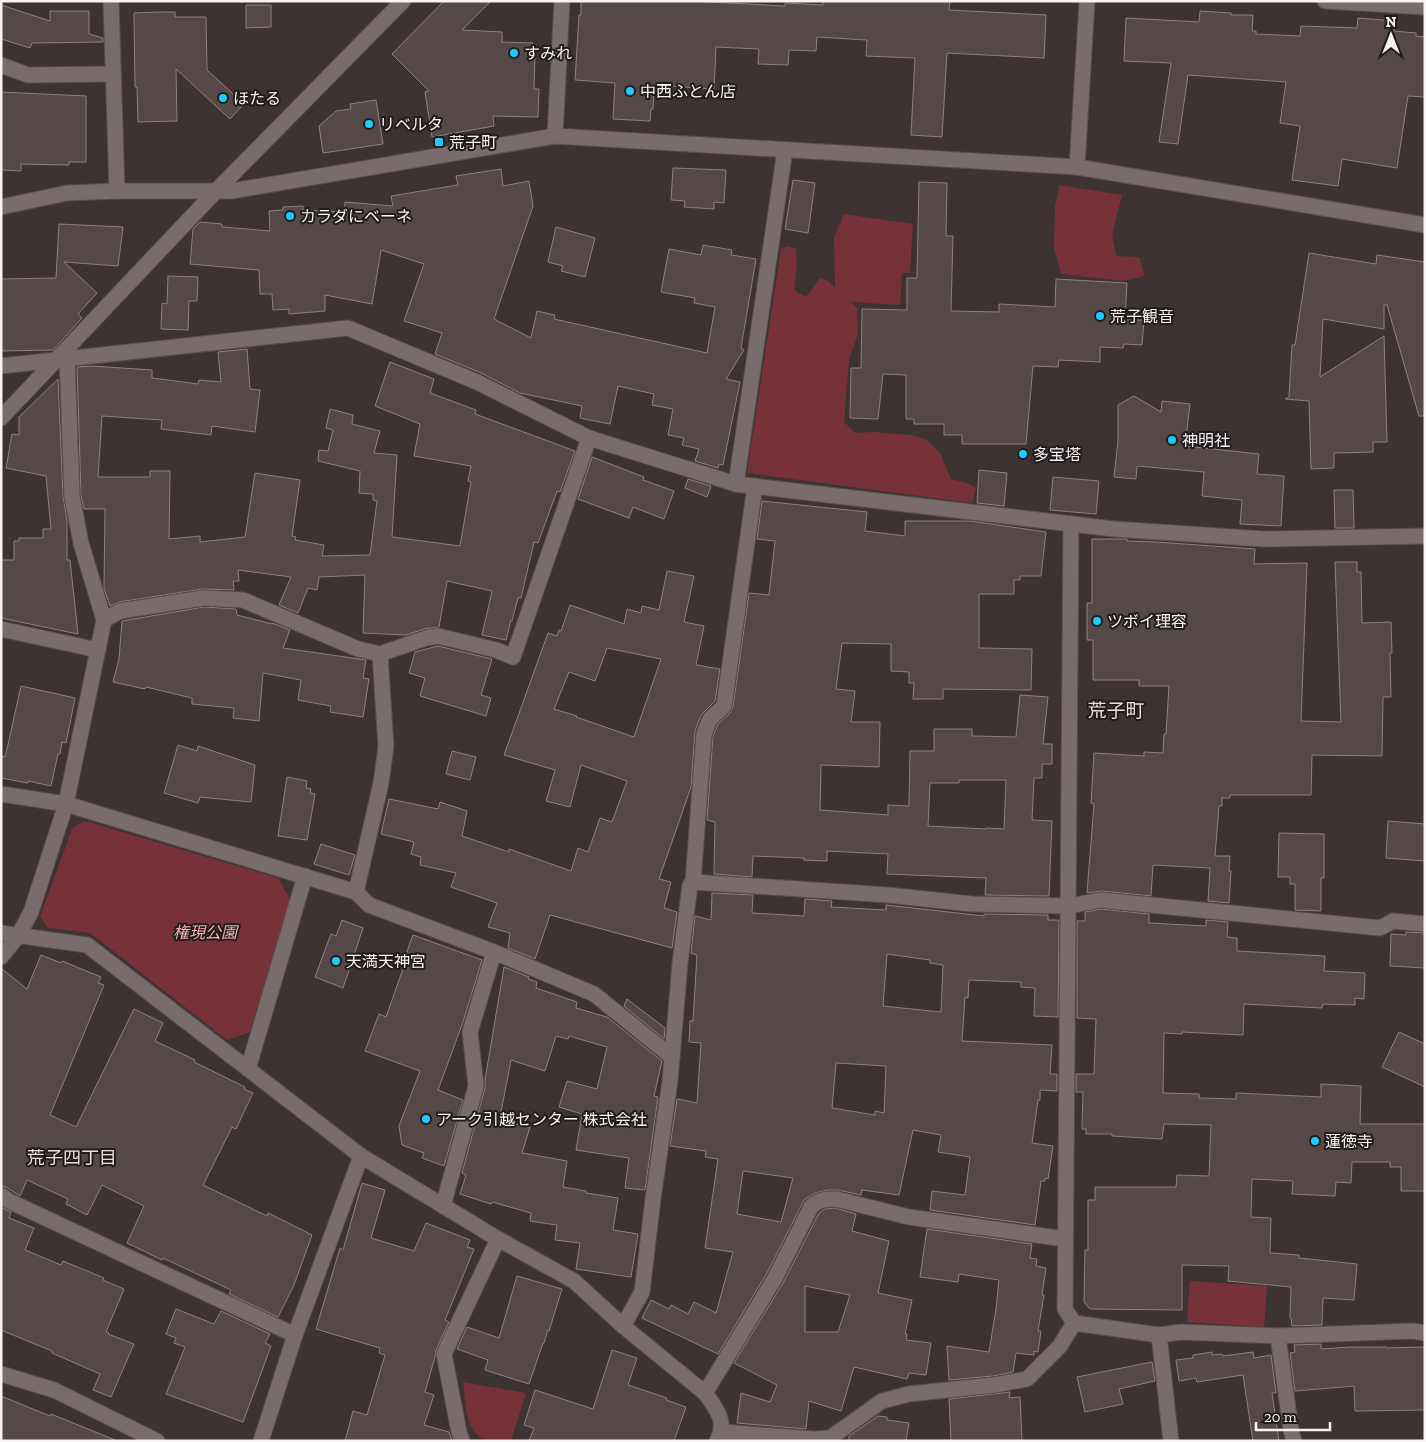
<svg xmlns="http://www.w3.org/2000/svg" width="1426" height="1442" font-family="'Zilla Slab','Noto Sans JP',serif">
	<rect width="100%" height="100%" fill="#3e3333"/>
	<g fill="#773138">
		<polygon points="1059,185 1122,195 1112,234 1116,256 1139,257 1145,276 1123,281 1061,274 1054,248 1055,207"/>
		<polygon points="844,214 913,224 910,273 902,273 900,305 851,302 857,308 858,334 849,359 844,422 855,433 874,432 911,435 927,440 940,453 951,479 967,483 976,488 972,503 747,473 781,249 789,246 796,249 797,266 794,290 806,297 820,278 828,281 835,287 834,238"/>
		<polygon points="85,821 278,878 290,899 250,1032 227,1040 90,933 48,928 40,916 73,827"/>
		<polygon points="1190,1281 1267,1286 1264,1327 1187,1322"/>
		<path d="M463 1382 526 1393 511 1441C504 1441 497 1442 491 1441 464 1437 466 1402 463 1382Z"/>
	</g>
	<g fill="#544848" stroke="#8e8181" fill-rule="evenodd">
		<polygon points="444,1 491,1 462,30 502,32 502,42 533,43 532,55 535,55 534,89 539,89 538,117 493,116 494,126 432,137 425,92 429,91 392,54"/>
		<polygon points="581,1 692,1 785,6 785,3 823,5 823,1 950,1 949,10 1046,15 1044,58 947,53 942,137 911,135 915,58 866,56 867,40 817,37 816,51 789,50 788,65 758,64 759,49 716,47 714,89 654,85 653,109 651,109 650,121 613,119 615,83 575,80 579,15 581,15"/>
		<polygon points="1,5 50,21 50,11 89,11 89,34 103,38 103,42 32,43 30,48 1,39"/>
		<polygon points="246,5 271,5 271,27 246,28"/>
		<polygon points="1200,11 1231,13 1231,15 1253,15 1252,31 1256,31 1256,34 1300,36 1301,26 1357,28 1358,18 1395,21 1394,31 1416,33 1416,36 1425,37 1425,97 1408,96 1397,168 1342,159 1338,186 1292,180 1300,126 1280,123 1286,82 1188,75 1178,144 1159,142 1171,63 1124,61 1126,18 1199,22"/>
		<polygon points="159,12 175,12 175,17 206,17 207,70 244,104 230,119 176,69 177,121 138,122 137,87 135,87 134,13"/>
		<polygon points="1,92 86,96 86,162 69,162 69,165 21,164 21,171 1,170"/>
		<polygon points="376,100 383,144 323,153 319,126 336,111 351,109 350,104"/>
		<polygon points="673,168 726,170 724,203 714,202 714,209 684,207 685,201 671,200"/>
		<polygon points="501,169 503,186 529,181 533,206 494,319 531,338 537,311 555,315 554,319 707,353 715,307 694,303 695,298 661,292 669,249 701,255 703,245 732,250 731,255 756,259 741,348 744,350 726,379 740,382 723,465 719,464 718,468 695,461 699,449 682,445 684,438 668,435 673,409 652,405 654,394 618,386 610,424 580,418 582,406 520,393 481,373 435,354 442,333 404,321 424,264 381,250 372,304 325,295 325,311 289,314 289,309 273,310 272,294 260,294 259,270 190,264 193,229 200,222 222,224 222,227 270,231 269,211 283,210 283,207 303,206 303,210 345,212 345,202 393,206 391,196 458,185 456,176"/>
		<polygon points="793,180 815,183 808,233 785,229"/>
		<polygon points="919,182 947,183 946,236 953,236 951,311 999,312 999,304 1055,307 1056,279 1127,283 1125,320 1144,320 1142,345 1124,344 1123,348 1100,347 1100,362 1059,360 1058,367 1033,366 1026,444 962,444 962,435 944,435 944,424 914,424 914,419 906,419 906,375 883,374 878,419 850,418 851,368 861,368 862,309 907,310 907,278 917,278"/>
		<polygon points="59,224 123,227 118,266 64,262 97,293 78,314 82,318 53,350 1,351 1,279 56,278"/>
		<polygon points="556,227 595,238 585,277 561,271 563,266 548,262"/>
		<polygon points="1309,253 1376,264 1377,255 1425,262 1425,416 1419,416 1387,305 1384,305 1384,329 1323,319 1320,377 1384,336 1387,442 1373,442 1373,452 1334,453 1334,468 1311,469 1309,401 1285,399 1289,397 1292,345 1295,345"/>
		<polygon points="168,276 198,277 197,301 189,301 188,330 161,329 162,303 167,304"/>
		<polygon points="247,349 250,389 260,390 255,432 212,426 211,435 161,429 162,420 102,416 98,477 150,477 150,471 170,471 169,539 200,536 200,542 245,537 255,473 300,480 292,536 296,537 295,540 324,545 322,556 370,555 377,501 373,500 373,494 359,493 360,471 318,461 319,450 328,451 333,430 326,428 330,409 353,415 352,424 380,431 374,453 397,455 392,537 460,546 471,482 468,481 471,466 414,456 420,424 375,406 390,362 434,379 430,393 476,410 475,414 575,451 560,492 557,491 538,543 534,542 521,598 518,598 512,621 511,620 506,640 482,635 492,591 447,581 439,627 424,629 406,635 363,633 365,575 319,577 317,590 308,588 298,613 279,605 291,577 238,570 239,581 233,581 234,590 202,589 119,602 110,606 104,588 105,509 84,509 81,495 77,367 92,366 152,370 152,378 198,384 199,380 221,382 218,352"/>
		<polygon points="58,379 63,496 67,520 67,560 70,560 78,634 1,618 1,560 14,560 14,541 19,541 19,538 43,538 43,529 51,529 46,476 6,468 12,434 19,435 19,417"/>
		<polygon points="1134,396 1161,412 1162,401 1190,404 1185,446 1259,454 1257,474 1284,476 1281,526 1240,524 1242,500 1202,496 1204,472 1137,466 1136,479 1114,477 1118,441 1118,405"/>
		<polygon points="592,457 644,477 643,480 674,491 664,519 633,507 629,518 578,499"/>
		<polygon points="979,470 1007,473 1004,506 977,503"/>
		<polygon points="1053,477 1099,481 1096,514 1050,510"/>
		<polygon points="688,479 711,486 707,497 685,488"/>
		<polygon points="1334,490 1353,490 1354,528 1335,528"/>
		<path d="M762 501 867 512 865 531 905 536V521H970L1046 532 1041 576H1020V580H1014V594H979V648L1032 649 1031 690 943 689V699H913L914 683H909V672L891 671V644L842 643 836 689 855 691 851 722H880L879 767 821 765 820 810 888 815V805L909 806 910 751H934V729H972V736L1016 737 1020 695 1048 697 1043 744H1052V764H1042V778H1034L1032 820 1052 821 1049 896 985 895 986 878 887 874 888 854 827 851V861L804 860V858L753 856 752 877 714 874 715 822 707 820 713 736 718 724 730 713 733 707 749 593 769 595 775 541 757 539ZM959 780H1006L1004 829 986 828V829L928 826 930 783H959Z"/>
		<polygon points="1092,539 1127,539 1127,541 1156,542 1255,549 1254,564 1307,563 1301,721 1341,722 1335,562 1357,562 1357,572 1361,572 1362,623 1391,622 1392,653 1390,653 1391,697 1383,697 1382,756 1312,755 1311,795 1230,795 1230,798 1222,798 1222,806 1219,806 1215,856 1230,856 1229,871 1231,871 1229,903 1208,901 1210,868 1153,865 1151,896 1102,891 1087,893 1094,804 1091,803 1094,753 1144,756 1144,752 1163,753 1164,734 1166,734 1169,686 1139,686 1139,680 1093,680 1093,640 1087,640 1087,603 1092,603"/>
		<path d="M667 571 694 576 684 622 704 626 696 665 720 669 715 701 701 715 695 731 691 787 659 879 671 882 664 908 677 912 672 948 550 915 535 959 508 948 510 933 488 927 497 903 451 887 456 873 420 865 421 857 411 854 414 842 381 834 389 799 438 809 440 802 467 811 462 836 509 852V849L571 871 578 848 588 852 600 818 612 822 627 781 581 765 570 807 546 801 555 770 504 755 548 633 557 636 559 630 561 631 570 605 624 624 627 609 641 613 642 606 659 610ZM607 648 661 659 634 737 576 717 577 716 554 709 569 672 595 681Z"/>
		<polygon points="204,607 236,609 237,615 272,624 272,623 290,630 283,648 366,660 363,678 369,679 363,717 330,712 331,706 298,700 301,680 263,673 259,721 233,718 234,708 192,704 192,698 146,687 145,689 113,682 119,659 122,621"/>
		<polygon points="438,646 492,659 481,695 491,698 486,716 420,696 425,678 409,673 415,652"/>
		<polygon points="21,686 75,698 66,743 62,742 60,754 58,754 51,786 28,781 28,783 1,778 1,756 5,757 7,749"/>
		<polygon points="178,745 197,751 198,746 255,765 251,802 200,797 198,803 164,793"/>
		<polygon points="452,751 476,757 470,780 446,774"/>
		<polygon points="287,777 307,781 306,788 311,789 310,793 315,794 307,840 278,836"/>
		<polygon points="1388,821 1425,824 1425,861 1386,858"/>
		<polygon points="1279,833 1324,834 1324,878 1321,878 1321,911 1295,910 1295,884 1290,884 1290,877 1278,877"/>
		<polygon points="321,844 355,855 349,875 314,864"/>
		<path d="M712 893 753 895 752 913 804 916 805 899 832 901 831 907 886 910V905L984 916V914L1048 915V920H1059L1058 1017 1034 1016 1035 988 1021 987V982L969 980 968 998 965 997 962 1041 1052 1045 1050 1074H1057V1091L1040 1090V1100H1038L1032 1143 1053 1146 1048 1179 1045 1178V1181H1041L1035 1225 930 1210 932 1191 965 1195 970 1157 938 1152 941 1135 913 1130 899 1195 862 1190 861 1195 838 1190H828L815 1193 804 1200 767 1273 718 1354 642 1318 651 1300 669 1309 671 1305 688 1314 694 1302 716 1313 733 1252 705 1248 718 1159 705 1157 706 1151 670 1146 677 1099 697 1103 701 1043 689 1042 690 1021H693L697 955 691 953 695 916 711 920ZM887 954 930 960V963L943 965 941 1012 883 1006ZM836 1063 886 1066 884 1113 875 1111V1115L832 1108ZM743 1171 793 1178 781 1222 737 1214Z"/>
		<polygon points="1101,909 1149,914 1149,923 1206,926 1206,920 1228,922 1227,937 1237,938 1237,951 1325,956 1324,971 1365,973 1364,999 1355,998 1355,1005 1323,1004 1322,1008 1244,1004 1243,1035 1182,1032 1182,1034 1164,1033 1163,1093 1199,1094 1199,1098 1236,1099 1236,1093 1321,1097 1321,1084 1361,1086 1360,1124 1425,1124 1425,1191 1401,1191 1401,1167 1390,1167 1390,1162 1352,1162 1351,1183 1336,1182 1335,1196 1292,1194 1293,1181 1252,1179 1251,1217 1271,1218 1270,1253 1299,1255 1299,1258 1357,1264 1354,1300 1323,1298 1322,1325 1292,1326 1291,1318 1290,1318 1291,1287 1228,1281 1229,1266 1182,1265 1182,1310 1090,1309 1084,1302 1085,1250 1088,1250 1088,1200 1095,1200 1095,1187 1176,1187 1177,1175 1209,1176 1211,1125 1164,1124 1162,1139 1112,1136 1112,1134 1086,1134 1086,1129 1082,1129 1083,1092 1076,1092 1076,1074 1094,1074 1096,1019 1077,1018 1077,921 1085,921 1085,912"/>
		<polygon points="342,920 363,928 343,988 315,977 331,934 336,936"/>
		<polygon points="1406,932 1425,933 1425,968 1390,966 1391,934 1406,935"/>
		<polygon points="413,935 482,960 463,1022 438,1090 463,1100 444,1166 422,1158 424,1153 402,1145 399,1126 420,1071 365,1051 379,1014 386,1017 404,966 402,965"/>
		<polygon points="41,955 61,963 62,961 101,977 98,983 104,985 50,1115 76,1127 134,1009 163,1023 155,1041 195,1060 194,1062 245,1087 244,1089 253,1093 236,1129 232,1127 203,1185 267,1216 268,1213 312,1235 294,1285 278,1317 229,1294 231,1290 163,1258 162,1260 127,1243 144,1206 102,1185 87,1215 66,1204 68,1199 27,1180 20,1196 6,1187 1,1186 1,968 27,989"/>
		<polygon points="504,967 529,977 528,979 537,982 536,988 577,1002 576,1008 607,1017 662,1061 654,1096 658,1097 645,1190 625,1188 629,1158 576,1150 582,1114 559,1107 567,1081 597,1089 607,1047 569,1036 568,1039 556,1036 545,1071 511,1060 501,1112 513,1116 510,1123 530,1127 522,1153 567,1161 563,1187 586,1191 586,1193 618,1198 613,1230 638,1234 631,1277 576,1269 580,1243 555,1240 557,1225 530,1221 531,1213 492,1202 491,1204 460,1194 466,1175 462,1173 485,1088 485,1080"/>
		<polygon points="627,999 665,1028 664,1039 624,1006"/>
		<polygon points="1399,1032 1425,1044 1425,1087 1382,1067"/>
		<polygon points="362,1183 385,1190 371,1238 414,1251 426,1223 470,1240 467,1247 474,1249 445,1320 449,1322 436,1350 435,1357 425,1392 434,1395 424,1425 449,1432 452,1441 345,1441 353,1411 367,1415 385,1355 379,1353 380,1348 316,1329 340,1248 343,1250"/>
		<polygon points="1,1207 11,1212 9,1218 34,1228 25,1250 61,1265 63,1261 104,1278 103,1280 124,1289 106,1332 109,1333 108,1334 134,1344 111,1397 93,1390 100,1374 52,1353 52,1351 1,1330"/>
		<path d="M835 1208 856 1214 852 1231 889 1241 878 1293 912 1300 905 1334H907L906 1340 931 1343 926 1375 909 1373 907 1379 854 1367 841 1411 809 1401 806 1429 737 1423 741 1393 770 1402 777 1385 734 1363 783 1283 819 1213 825 1209ZM805 1286 850 1295 838 1332H805Z"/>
		<polygon points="927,1229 1032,1244 1030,1258 1037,1259 1036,1266 1046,1268 1042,1295 1044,1295 1038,1331 1041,1331 1038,1352 1034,1351 1034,1355 1016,1353 1013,1372 993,1376 949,1380 947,1346 989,1352 996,1309 999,1280 959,1274 958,1282 920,1277"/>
		<polygon points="517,1276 562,1289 549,1331 548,1330 544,1343 543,1343 529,1384 485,1370 488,1360 457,1349 467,1327 499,1338"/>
		<polygon points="176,1309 214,1324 221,1311 270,1334 265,1343 271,1346 243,1422 166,1394 185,1347 174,1343 176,1338 166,1334"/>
		<polygon points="1321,1344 1321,1349 1350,1347 1386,1347 1386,1348 1425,1347 1425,1410 1355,1411 1354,1386 1295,1391 1290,1353 1295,1352 1294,1345"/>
		<polygon points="612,1350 637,1358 628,1385 667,1398 666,1400 686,1407 674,1441 529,1441 534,1428 524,1425 535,1390 593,1409"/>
		<polygon points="1212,1352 1212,1355 1222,1354 1223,1356 1253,1352 1254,1358 1271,1355 1276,1393 1272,1393 1279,1441 1253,1441 1243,1375 1197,1382 1196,1378 1179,1381 1176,1360 1193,1358 1193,1355"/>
		<polygon points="1152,1362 1155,1381 1119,1389 1123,1404 1085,1412 1077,1377"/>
		<polygon points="1010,1392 1009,1398 1020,1397 1022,1441 951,1441 949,1399"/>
		<polygon points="1,1396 50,1416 51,1414 115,1440 115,1441 1,1441"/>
		<polygon points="878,1416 887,1417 887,1420 909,1423 906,1441 849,1441 849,1436"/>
	</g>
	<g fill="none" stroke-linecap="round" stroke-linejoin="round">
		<g stroke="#584f4f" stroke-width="17">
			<g id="minor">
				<polyline points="111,1 117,191"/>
				<polyline points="1325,1 1425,7"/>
				<polyline points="1,65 28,75 113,74"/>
				<polyline points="555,136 562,1"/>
				<polyline points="1077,167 1087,1"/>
				<polyline points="1,366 348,328 477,382 589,438 736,484 1114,529 1264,539 1425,536"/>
				<polyline points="1,418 216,191 403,1"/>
				<polyline points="736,484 785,150"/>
				<polyline points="1071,524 1065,1309 1074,1323 1159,1335 1181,1332 1278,1336 1413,1331 1425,1333"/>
				<polyline points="104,620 120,611 203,598 243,600 358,649 380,654 426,638 438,636 496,650 513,657 589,438"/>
				<polyline points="1,629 98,650"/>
				<polyline points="1,794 66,804 356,892 369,905 494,952 594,994 672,1057"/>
				<polyline points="693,882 888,895 972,904 1069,906 1101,900 1380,928 1393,921 1425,924"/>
				<polyline points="356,892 381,783 386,747 380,654"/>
				<polyline points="1,933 87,945 361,1156 498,1239 574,1281 623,1326 705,1393"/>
				<polyline points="1,957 18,936 31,912 66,804 104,620 81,543 72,496 67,358"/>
				<polyline points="248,1069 305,876"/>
				<polyline points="1,1195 9,1201 295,1335"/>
				<polyline points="443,1206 476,1086 470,1032 494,952"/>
				<polyline points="623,1326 642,1292 653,1199 670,1081 680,963 690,885 693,882 704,734 710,719 724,706 755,486"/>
				<polyline points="1159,1335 1171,1441"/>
				<polyline points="1278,1336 1291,1430 1294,1441"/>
				<polyline points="1,1374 54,1390 157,1441"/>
				<polyline points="722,1432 814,1439 830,1438 882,1401 909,1394 994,1385 1027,1379 1060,1346 1074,1323"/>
				<polyline points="261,1441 295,1335 361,1156"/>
				<polyline points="462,1441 459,1432 444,1354 498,1239"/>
				<path d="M717 1441C728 1423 716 1408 705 1393L775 1278 811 1207C819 1199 825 1199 836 1199L909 1217 1065 1239"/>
			</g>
		</g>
		<g stroke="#584f4f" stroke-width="17">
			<polyline id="tertiary" points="1,207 67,193 117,191 232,191 555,136 1077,167 1425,225"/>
		</g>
		<use href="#minor" stroke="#796c6c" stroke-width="15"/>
		<use href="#tertiary" stroke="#796c6c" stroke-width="15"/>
	</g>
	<g fill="#21c9fd" stroke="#211c1c" stroke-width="2">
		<circle cx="514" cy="53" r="5"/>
		<circle cx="630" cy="91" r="5"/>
		<circle cx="223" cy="98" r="5"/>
		<circle cx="369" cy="124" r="5"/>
		<rect x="434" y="137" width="10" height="10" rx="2.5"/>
		<circle cx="290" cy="216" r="5"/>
		<circle cx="1100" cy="316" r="5"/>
		<circle cx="1172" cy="440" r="5"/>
		<circle cx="1023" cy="454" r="5"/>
		<circle cx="1097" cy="621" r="5"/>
		<circle cx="336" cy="961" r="5"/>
		<circle cx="426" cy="1119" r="5"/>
		<circle cx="1315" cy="1141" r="5"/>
	</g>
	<g text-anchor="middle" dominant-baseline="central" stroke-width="4" stroke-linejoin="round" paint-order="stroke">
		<g font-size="16" fill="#f9f2f2" stroke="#211c1c" text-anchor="start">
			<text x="524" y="53">すみれ</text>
			<text x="640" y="91">中西ふとん店</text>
			<text x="233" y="98">ほたる</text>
			<text x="379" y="124">リベルタ</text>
			<text x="449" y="142">荒子町</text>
			<text x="300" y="216">カラダにベーネ</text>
			<text x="1110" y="316">荒子観音</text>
			<text x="1182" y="440">神明社</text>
			<text x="1033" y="454">多宝塔</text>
			<text x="1107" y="621">ツボイ理容</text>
			<text x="346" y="961">天満天神宮</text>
			<text x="436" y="1119">アーク引越センター 株式会社</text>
			<text x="1325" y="1141">蓮徳寺</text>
		</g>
		<g font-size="16" font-style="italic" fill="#f7b0b3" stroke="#211c1c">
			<text x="205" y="932">権現公園</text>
		</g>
		<g font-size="18" fill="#ecdddd" stroke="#211c1c">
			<text x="72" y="1158">荒子四丁目</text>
		</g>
		<g font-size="19" fill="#ecdddd" stroke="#211c1c">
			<text x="1116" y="710">荒子町</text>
		</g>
	</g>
	<rect width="1426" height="1442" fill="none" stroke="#f9f2f2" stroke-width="5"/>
	<g transform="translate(1391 35)" stroke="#211c1c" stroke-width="4" paint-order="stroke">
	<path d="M0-4L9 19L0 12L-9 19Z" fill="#f9f2f2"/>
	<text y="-8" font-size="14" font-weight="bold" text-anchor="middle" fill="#f9f2f2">N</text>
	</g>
	<path d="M1256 1422v8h74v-8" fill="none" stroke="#f9f2f2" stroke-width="2.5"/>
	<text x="1264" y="1422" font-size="15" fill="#f9f2f2" stroke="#211c1c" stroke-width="4" paint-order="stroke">20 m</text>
</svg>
